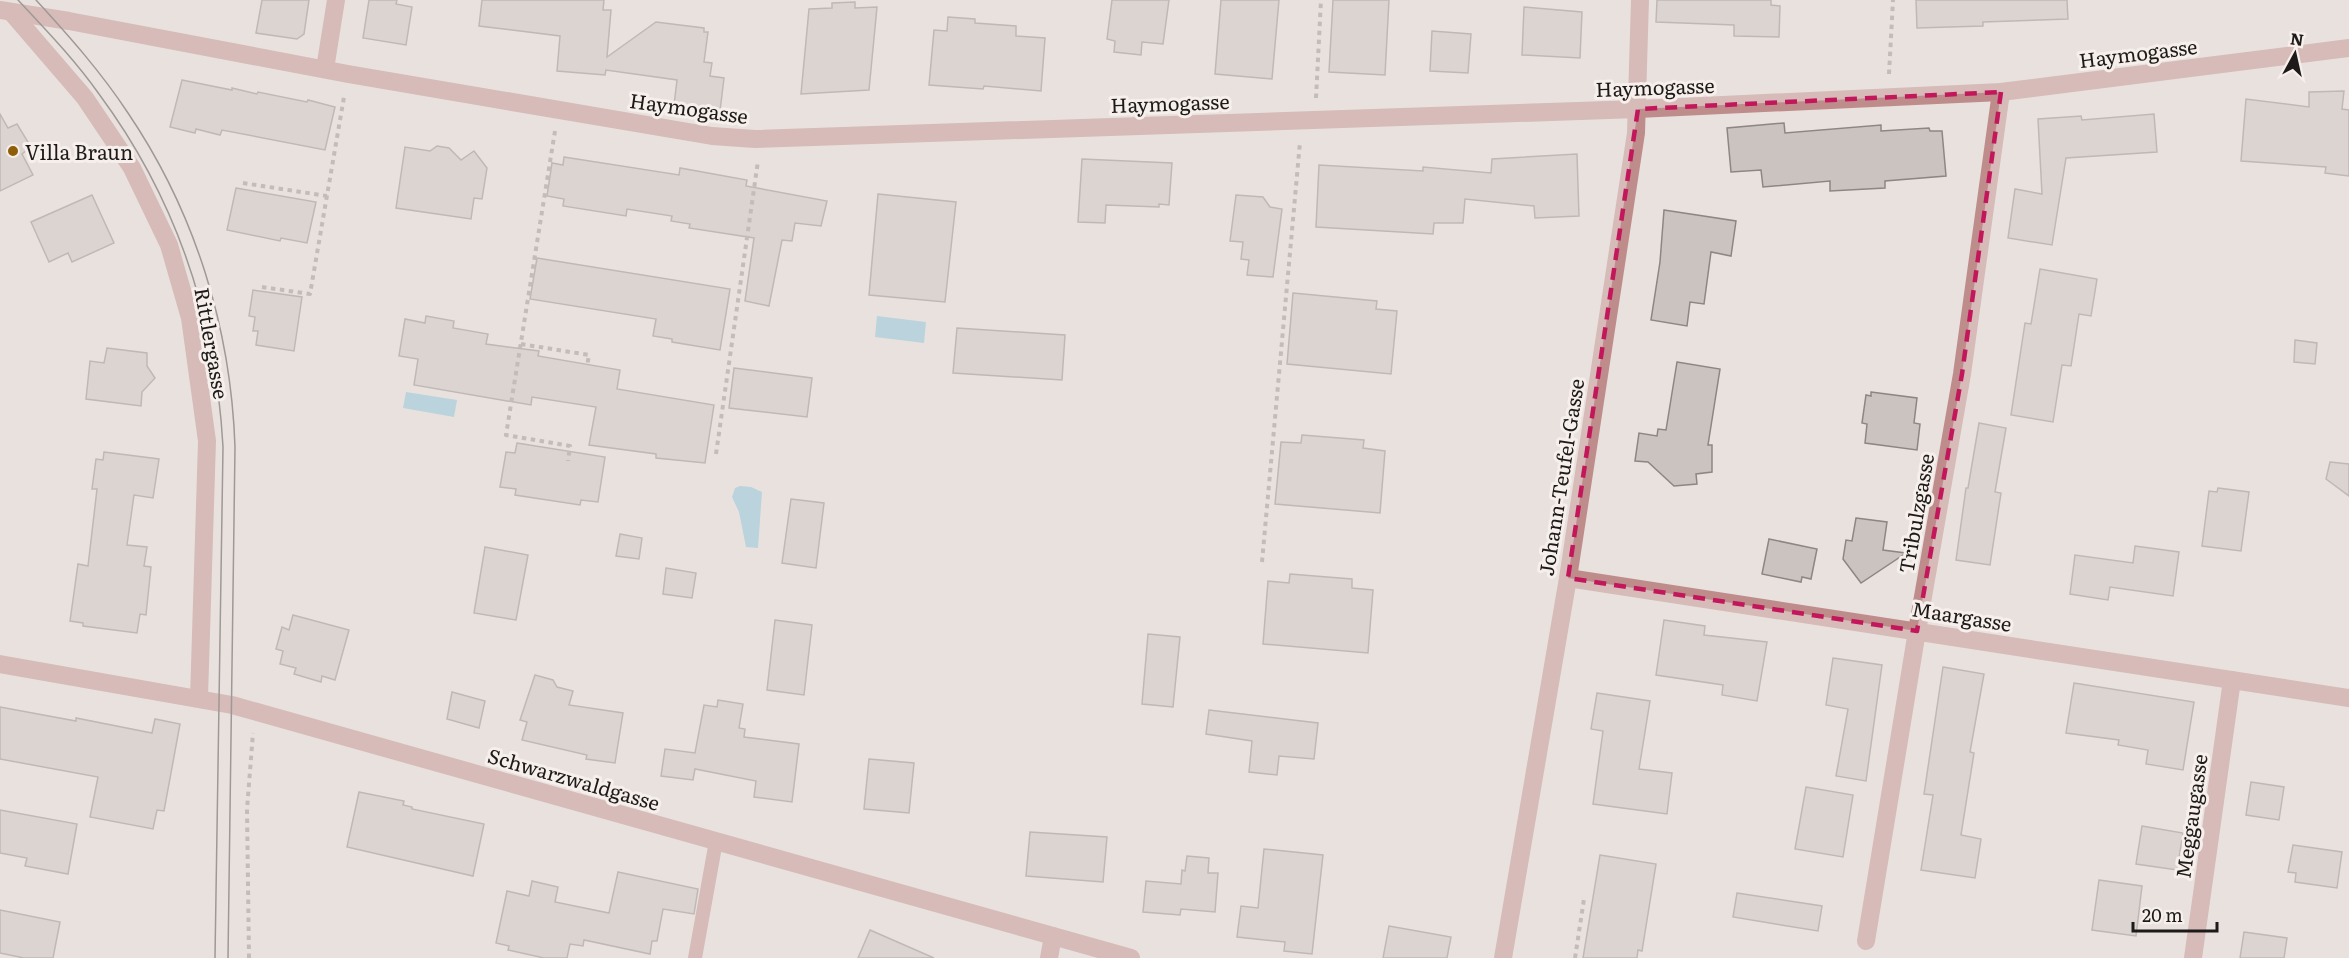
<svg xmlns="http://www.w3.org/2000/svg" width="2349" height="958" font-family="Literata,serif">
	<rect width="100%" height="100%" fill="#e9e1de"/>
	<g fill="#80c2db">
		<polygon points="877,316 926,322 924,343 875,337"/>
		<polygon points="406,392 457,400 454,417 403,408"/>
		<polygon points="740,486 751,487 762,492 758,548 746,547 739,512 732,497 735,488"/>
	</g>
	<g fill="#cbc3c0" stroke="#8d8683" stroke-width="1.5">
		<polygon points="262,0 309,0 304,34 297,39 256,33"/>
		<polygon points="369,0 397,0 396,4 412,7 406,45 363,38"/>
		<polygon points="482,0 604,0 603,10 611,10 607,57 656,22 704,28 704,32 708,32 704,62 712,63 710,76 724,78 720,111 674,105 677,80 606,70 605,75 557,71 560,36 479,26"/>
		<polygon points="1112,0 1169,0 1163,44 1142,42 1141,55 1114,52 1115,41 1107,39"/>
		<polygon points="1221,0 1279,0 1272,79 1215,74"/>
		<polygon points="1333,0 1389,0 1385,75 1329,72"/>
		<polygon points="1657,0 1771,0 1771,5 1780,6 1779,37 1734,36 1734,25 1656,22"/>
		<polygon points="1916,0 2067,0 2068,19 1983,22 1983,26 1917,28"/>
		<polygon points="855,2 855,8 877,7 869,90 801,94 809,9 832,8 832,3"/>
		<polygon points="1524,7 1582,12 1580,58 1522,55"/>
		<polygon points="948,17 975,19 975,23 1016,26 1016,36 1045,38 1041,91 984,86 983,89 929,85 934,30 947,31"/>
		<polygon points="1432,31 1471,34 1468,73 1430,71"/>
		<polygon points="182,80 232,90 232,88 257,94 258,92 307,102 308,100 335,107 325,150 222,130 220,135 196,129 195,133 170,127"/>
		<polygon points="2344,91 2342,109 2349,110 2349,176 2325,173 2326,167 2241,161 2246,99 2309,107 2309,92"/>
		<polygon points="0,114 8,128 17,124 31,147 22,154 33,175 0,191"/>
		<polygon points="2154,114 2157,152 2066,158 2052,245 2008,238 2015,189 2042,194 2038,119 2081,116 2082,120"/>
		<polygon points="1784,123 1785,133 1881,125 1881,131 1929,128 1930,131 1942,131 1946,176 1885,181 1885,188 1830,191 1830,181 1763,187 1761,170 1731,172 1727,128"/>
		<polygon points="437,146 449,148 461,160 474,151 487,168 482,199 474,198 471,219 396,208 405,147 430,151"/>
		<polygon points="1577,154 1579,216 1535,218 1534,206 1465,199 1463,223 1434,223 1433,234 1316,227 1319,165 1423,171 1423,167 1491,173 1492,159"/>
		<polygon points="564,157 679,175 680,168 747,180 746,186 827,201 821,226 795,223 792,241 782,240 769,306 745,301 754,238 689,228 690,224 671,221 672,216 627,209 626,216 563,206 564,199 547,196 552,163 563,165"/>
		<polygon points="1082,159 1172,163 1169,205 1159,204 1159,207 1106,205 1105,223 1078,222"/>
		<polygon points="236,188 316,202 307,243 281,238 280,241 227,230"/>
		<polygon points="878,194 956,202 945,302 869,295"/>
		<polygon points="92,195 114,243 72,262 68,253 49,262 31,222"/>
		<polygon points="1236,195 1263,197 1270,207 1282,209 1273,277 1247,275 1249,260 1241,259 1243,242 1230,241"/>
		<polygon points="1664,210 1736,221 1731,256 1711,252 1704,304 1690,302 1687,326 1651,320 1660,262"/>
		<polygon points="537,258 730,289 720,350 672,342 672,339 653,336 656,319 530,299"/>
		<polygon points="2040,269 2097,279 2091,316 2079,314 2071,366 2062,365 2053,422 2011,415 2025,323 2031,324"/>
		<polygon points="253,290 302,297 294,351 256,345 258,331 253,331 255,317 249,316"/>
		<polygon points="1293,293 1377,301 1376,309 1397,311 1391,374 1287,364"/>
		<polygon points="426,316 454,321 453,328 488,334 486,344 539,351 538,356 620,370 617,389 714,405 705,463 656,458 656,454 589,445 596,407 532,397 531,405 414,385 418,359 399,356 405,319 425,323"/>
		<polygon points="957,328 1065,335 1062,380 953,373"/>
		<polygon points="2295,340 2317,343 2315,364 2294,362"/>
		<polygon points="107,348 147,353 147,366 155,378 142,392 141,406 86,399 90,361 104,363"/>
		<polygon points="1677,362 1720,369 1708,445 1712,445 1712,472 1696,474 1697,484 1674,486 1648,462 1635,461 1639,433 1657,436 1658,429 1666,430"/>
		<polygon points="734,368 812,378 807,417 729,408"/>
		<polygon points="1871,392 1917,398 1914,423 1920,424 1917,450 1865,443 1867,424 1862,423 1866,395 1871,396"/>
		<polygon points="1979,423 2006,428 1995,492 2001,493 1990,565 1956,560 1966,488 1968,488"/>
		<polygon points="1302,435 1364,440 1363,448 1385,451 1380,513 1275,504 1281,442 1301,443"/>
		<polygon points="517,443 605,457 598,502 581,500 580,505 515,495 516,489 500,487 506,452 515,453"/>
		<polygon points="104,452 159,459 153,498 134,495 127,545 147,547 144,566 151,567 146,615 140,614 137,633 83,626 83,623 70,621 78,564 88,566 97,489 92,489 96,459 103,460"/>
		<polygon points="2330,462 2349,464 2349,496 2326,479"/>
		<polygon points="2218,488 2249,492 2241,551 2202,546 2209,491 2217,492"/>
		<polygon points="791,499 824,503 816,568 782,563"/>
		<polygon points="1856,518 1887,522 1883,550 1906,553 1861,583 1843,559 1846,540 1852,541"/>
		<polygon points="620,534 642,538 639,559 616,556"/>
		<polygon points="1769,539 1817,549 1811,579 1802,577 1801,582 1762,574"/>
		<polygon points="2135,546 2179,552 2173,596 2110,587 2108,600 2070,594 2075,555 2133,563"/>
		<polygon points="485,547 528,555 516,620 474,613"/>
		<polygon points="666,568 696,573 692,598 663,594"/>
		<polygon points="1290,574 1352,579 1352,588 1373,590 1368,653 1263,644 1268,581 1289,583"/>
		<polygon points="293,615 349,630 335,680 322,676 321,682 294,674 296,668 280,664 283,651 276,649 282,627 289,630"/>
		<polygon points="775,620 812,625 804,695 767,690"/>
		<polygon points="1664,620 1705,626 1704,635 1767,642 1757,701 1722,695 1723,685 1656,675"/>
		<polygon points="1148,634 1180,637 1173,707 1142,704"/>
		<polygon points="1833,658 1882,665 1866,781 1836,776 1848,709 1826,705"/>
		<polygon points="1943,667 1984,674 1970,752 1974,753 1961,835 1981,839 1975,878 1921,870 1933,795 1924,794"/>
		<polygon points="535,675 553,680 557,687 573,691 569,705 623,713 615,763 586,759 587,755 522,740 527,722 520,720"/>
		<polygon points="2074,683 2194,702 2183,770 2146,764 2148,750 2118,745 2119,740 2066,733"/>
		<polygon points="452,692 485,701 479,728 447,719"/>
		<polygon points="1597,693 1650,701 1639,769 1672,773 1667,814 1593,804 1603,731 1591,729"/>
		<polygon points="718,700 743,704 739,728 745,729 744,737 799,744 792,802 754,797 756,781 695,769 693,780 661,776 665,749 695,753 704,705 717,707"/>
		<polygon points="0,707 76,721 76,718 152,733 155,719 180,724 164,811 157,810 153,829 90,817 98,777 0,759"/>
		<polygon points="1209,710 1318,723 1314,759 1279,756 1277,775 1249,772 1252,741 1206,734"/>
		<polygon points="869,759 914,763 909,813 864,809"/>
		<polygon points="2251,782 2284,787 2279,820 2246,815"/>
		<polygon points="1806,787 1853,795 1843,857 1795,849"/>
		<polygon points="359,792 404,801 403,805 412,807 412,809 484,824 473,876 347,847"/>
		<polygon points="0,810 77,824 68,874 25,866 27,858 0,853"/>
		<polygon points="2142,826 2183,833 2177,870 2136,864"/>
		<polygon points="1030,832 1107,837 1103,882 1026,876"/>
		<polygon points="2293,845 2342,852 2337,888 2295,882 2296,873 2288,872"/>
		<polygon points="1264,849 1323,855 1312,954 1284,951 1285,942 1237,937 1241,906 1258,908"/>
		<polygon points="1600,855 1656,864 1642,951 1638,950 1637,958 1583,958"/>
		<polygon points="1187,856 1209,858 1208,873 1218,873 1215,912 1181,909 1180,915 1143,912 1146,881 1181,884 1182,870 1185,871"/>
		<polygon points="618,872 698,889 694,914 663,909 657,941 652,941 650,954 584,940 583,946 570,944 567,958 544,958 508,950 509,946 496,943 507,891 529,896 532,881 558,887 555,902 609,913"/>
		<polygon points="2099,880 2142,886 2136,936 2092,930"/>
		<polygon points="1737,893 1822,906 1818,931 1733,917"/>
		<polygon points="0,910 60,922 53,958 24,958 0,953"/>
		<polygon points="1389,926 1451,937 1447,958 1383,958"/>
		<polygon points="870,930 934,958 858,958"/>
		<polygon points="2244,932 2287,938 2284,958 2240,958"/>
	</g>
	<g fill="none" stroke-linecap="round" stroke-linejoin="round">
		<g stroke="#948f8c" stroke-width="4" stroke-dasharray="4.5 4.5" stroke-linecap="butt">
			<polyline points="1889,74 1893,0"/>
			<polyline points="1316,98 1321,0"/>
			<polyline points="555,131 506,435 570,446 568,461"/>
			<polyline points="243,183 327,196"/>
			<polyline points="262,287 310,294 344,97"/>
			<polyline points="521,344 589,355 587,366"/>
			<polyline points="716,454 758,161"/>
			<polyline points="1262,562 1300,142"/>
			<polyline points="249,958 247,809 253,733"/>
			<polyline points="1575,958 1584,899"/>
		</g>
		<polyline stroke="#be8d8b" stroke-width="14" points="695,958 716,841"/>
		<g stroke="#be8d8b" stroke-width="18">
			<polyline points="0,10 69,21 348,74 712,136 755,139 1638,109 2001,92 2349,48"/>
			<polyline points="11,12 85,98 132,168 169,245 190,318 207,441 199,698"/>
			<polyline points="325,69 336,0"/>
			<polyline points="1568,578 2349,698"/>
			<polyline points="0,664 232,705 1131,958"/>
			<polyline points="1866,941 1917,631 1962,374 2001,92"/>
			<polyline points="1049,958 1053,936"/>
			<polyline points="1503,958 1568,578 1636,133 1640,0"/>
			<polyline points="2193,958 2232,680"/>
		</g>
		<g stroke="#44403f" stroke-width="1.5">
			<path d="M18 0C46 30 75 60 99 94 176 198 216 318 223 447L215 958"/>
			<path d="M36 0C69 36 101 72 128 113 195 212 231 328 235 447L228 958"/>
		</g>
	</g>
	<path d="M0 0H2349V958H0ZM2001 92 1962 374 1917 631 1568 578 1638 109Z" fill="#e9e1de" fill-opacity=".55" fill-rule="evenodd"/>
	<path fill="none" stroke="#c2185b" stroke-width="4.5" stroke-dasharray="12 8" stroke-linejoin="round" d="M2001 92 1962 374 1917 631 1568 578 1638 109Z"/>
	<circle fill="#8e5e08" stroke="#f6efeb" stroke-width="2" cx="13" cy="151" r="6"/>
	<g text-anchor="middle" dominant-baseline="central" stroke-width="6" stroke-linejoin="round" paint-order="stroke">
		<g font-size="20" fill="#1d1a19" stroke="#f6efeb">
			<text transform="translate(2138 52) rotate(-7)">Haymogasse</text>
			<text transform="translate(1655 86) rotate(-2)">Haymogasse</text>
			<text transform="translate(1170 102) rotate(-2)">Haymogasse</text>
			<text transform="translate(689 107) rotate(8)">Haymogasse</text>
			<text transform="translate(213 343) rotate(80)">Rittlergasse</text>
			<text transform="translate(1560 477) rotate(-81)">Johann-Teufel-Gasse</text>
			<text transform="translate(1915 513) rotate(-80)">Tribulzgasse</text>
			<text transform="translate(1962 615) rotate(9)">Maargasse</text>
			<text transform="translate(574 778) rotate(16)">Schwarzwaldgasse</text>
			<text transform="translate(2190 816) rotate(-82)">Meggaugasse</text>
		</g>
		<g font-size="20" fill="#1d1a19" stroke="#f6efeb" text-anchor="start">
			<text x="25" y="151">Villa Braun</text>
		</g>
	</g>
	<g transform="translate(2295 54) rotate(8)" stroke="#f6efeb" stroke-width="4.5" paint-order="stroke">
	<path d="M0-4.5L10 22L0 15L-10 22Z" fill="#1d1a19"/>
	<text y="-9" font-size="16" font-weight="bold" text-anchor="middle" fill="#1d1a19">N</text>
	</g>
	<path d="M2133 922v9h84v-9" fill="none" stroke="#1d1a19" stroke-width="3"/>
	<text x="2142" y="922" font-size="18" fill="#1d1a19" stroke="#f6efeb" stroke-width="4.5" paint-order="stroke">20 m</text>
</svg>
